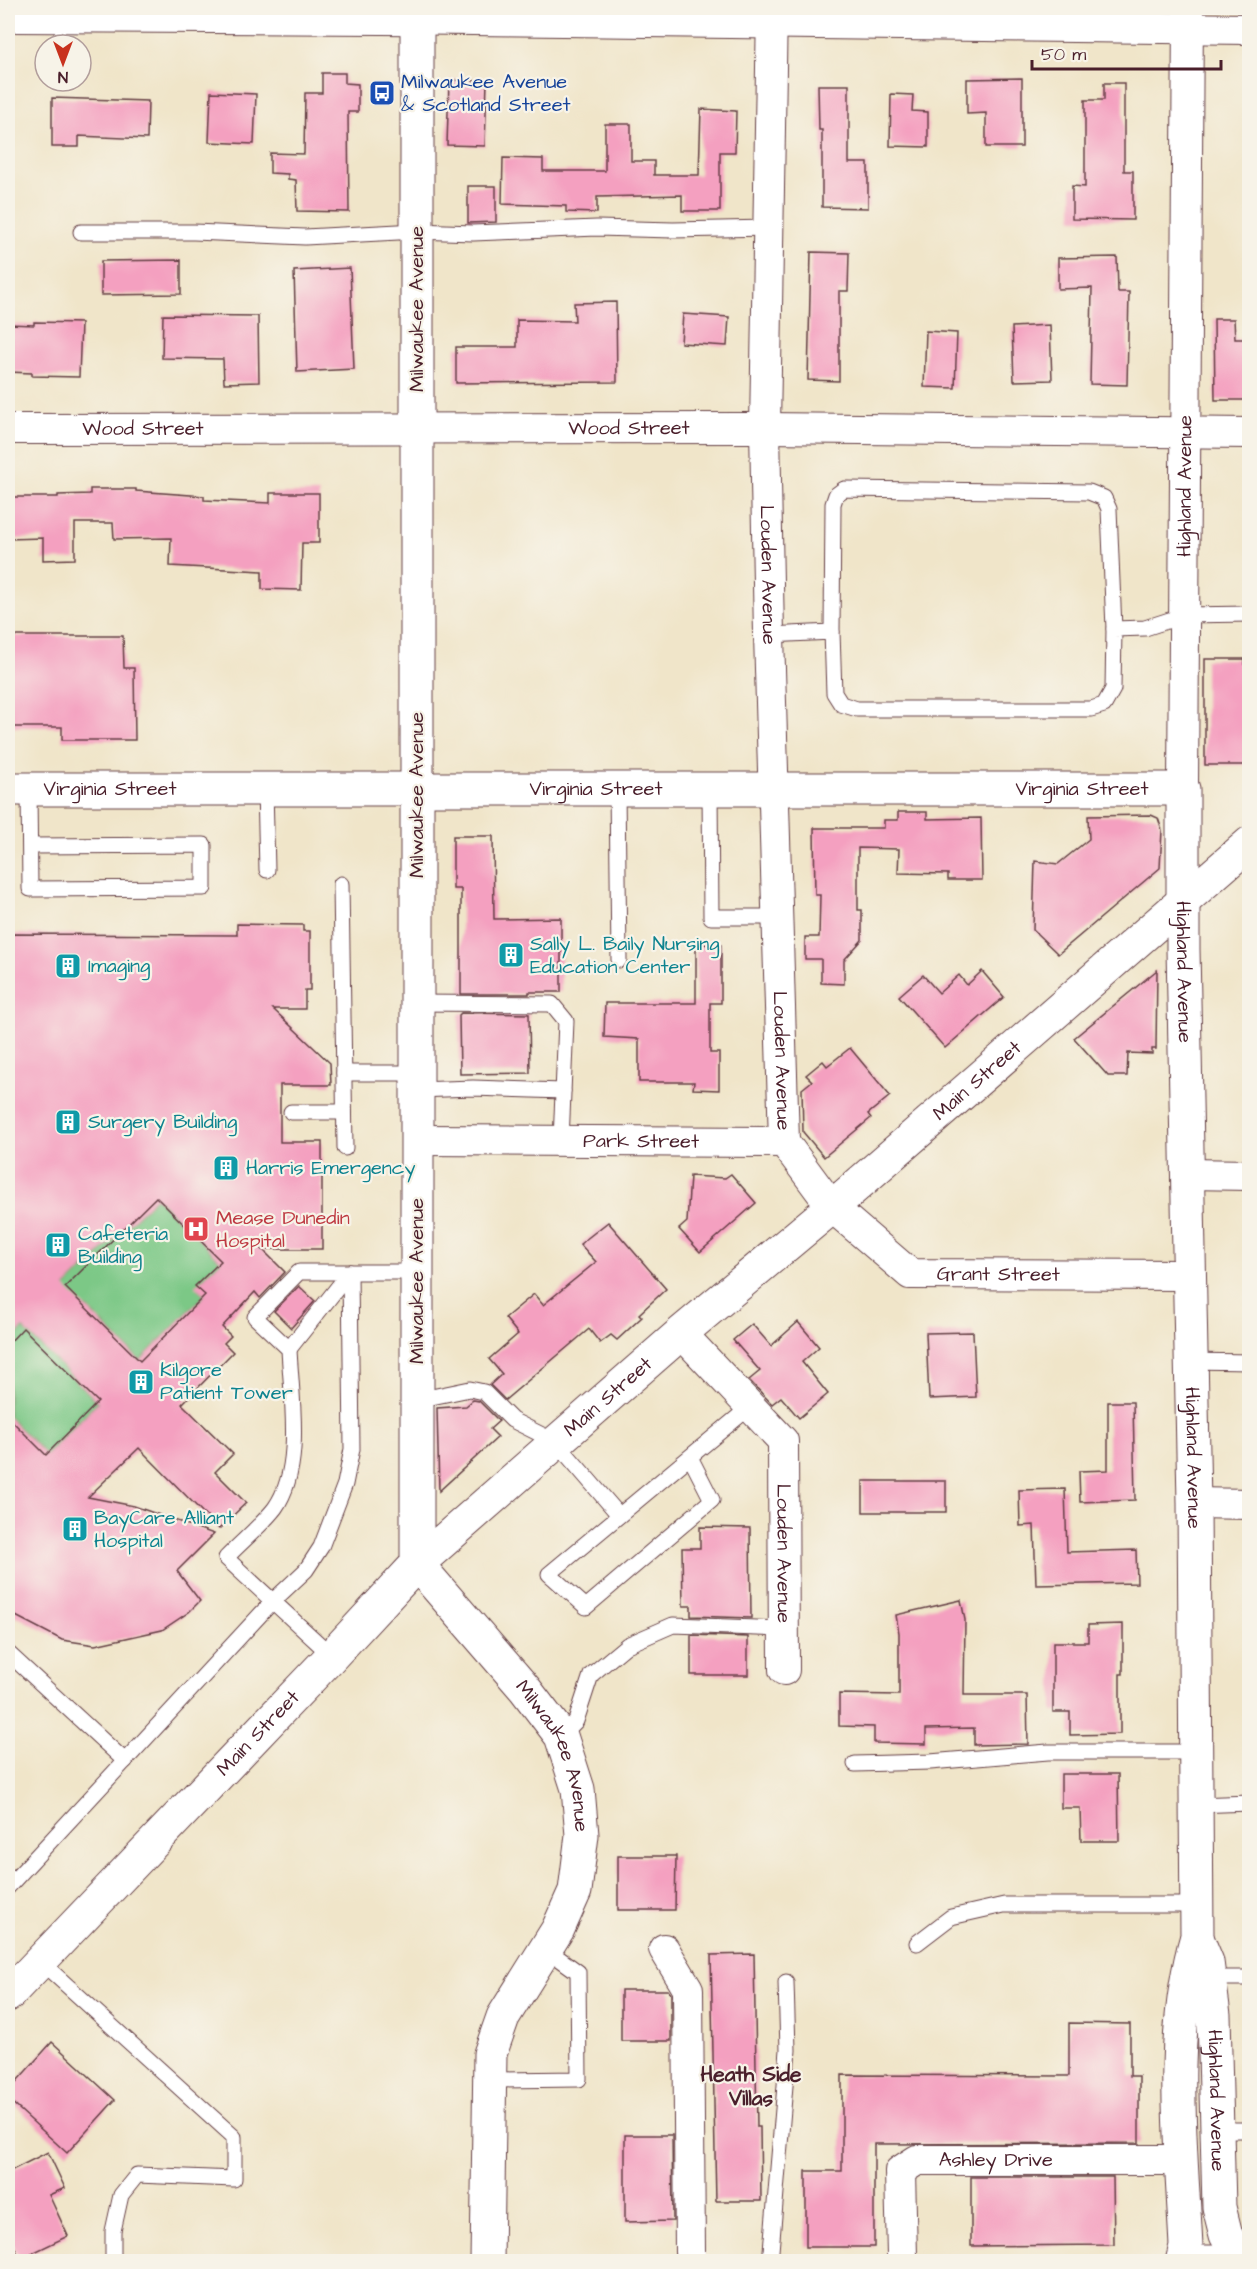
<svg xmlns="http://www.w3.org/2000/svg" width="1257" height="2269" font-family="'Architects Daughter',sans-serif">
	<rect width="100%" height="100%" fill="#f7f3e8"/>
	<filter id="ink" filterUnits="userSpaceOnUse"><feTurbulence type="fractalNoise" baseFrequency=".0167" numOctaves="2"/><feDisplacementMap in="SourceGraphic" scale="12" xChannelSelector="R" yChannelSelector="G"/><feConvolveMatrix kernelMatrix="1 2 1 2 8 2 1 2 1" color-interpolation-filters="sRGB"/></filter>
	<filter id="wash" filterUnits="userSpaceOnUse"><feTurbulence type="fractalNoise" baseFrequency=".008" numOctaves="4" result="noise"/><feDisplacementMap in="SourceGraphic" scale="24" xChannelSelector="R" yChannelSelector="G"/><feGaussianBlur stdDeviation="1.35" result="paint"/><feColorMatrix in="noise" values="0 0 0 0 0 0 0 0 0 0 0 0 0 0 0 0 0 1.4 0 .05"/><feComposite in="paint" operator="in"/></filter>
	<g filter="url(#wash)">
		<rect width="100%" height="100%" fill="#f0e5c9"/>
		<g fill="#7cc886" stroke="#637458" stroke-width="1.5">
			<polygon points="156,1197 221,1261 196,1286 205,1295 140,1361 88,1309 59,1293"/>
			<polygon points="23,1328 98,1402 46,1455 8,1417 8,1344"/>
		</g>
		<g id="blocks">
			<g fill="#f4a0c0" fill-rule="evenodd">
				<polygon points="322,73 345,73 345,83 358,84 358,112 348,112 349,212 297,211 296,180 288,179 288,174 270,173 270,153 304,154 305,93 322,93"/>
				<polygon points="1022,78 1022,147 986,147 986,113 967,114 967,79"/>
				<polygon points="449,80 487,81 485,146 447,145"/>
				<polygon points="1104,83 1124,83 1124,171 1133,171 1133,220 1072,219 1072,186 1085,187 1085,100 1104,100"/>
				<polygon points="818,85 849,85 849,163 868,163 868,208 822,207 822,130 819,130"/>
				<polygon points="211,92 256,94 254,144 209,142"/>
				<polygon points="891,94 913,95 912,111 928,112 928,147 890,146"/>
				<polygon points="52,98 148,101 147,139 79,136 79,147 52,147"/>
				<polygon points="701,109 736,111 735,152 720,152 720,211 682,211 682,195 597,197 597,213 566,212 566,206 502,204 503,158 543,159 543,171 605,171 605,124 631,124 631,161 654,161 654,175 699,175"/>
				<polygon points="468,186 496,186 496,222 468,223"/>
				<polygon points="811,252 849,253 848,291 839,291 839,381 808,380"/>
				<polygon points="1117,257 1118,292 1129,292 1127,385 1090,384 1092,288 1058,289 1058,258"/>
				<polygon points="181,260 181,294 101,295 101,261"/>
				<polygon points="350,268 354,369 297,372 294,271"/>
				<polygon points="616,302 617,382 456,383 456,347 517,347 517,320 575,321 574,303"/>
				<polygon points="683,314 729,317 727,346 681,343"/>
				<polygon points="163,315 258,316 259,382 224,383 223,359 162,358"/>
				<polygon points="1214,319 1234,319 1235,339 1250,339 1250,400 1215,400"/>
				<polygon points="34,322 81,323 79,377 32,376 32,373 8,372 8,324 34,325"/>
				<polygon points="1050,325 1052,380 1014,381 1012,327"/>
				<polygon points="926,331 957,333 955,388 924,387"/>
				<polygon points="90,489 136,489 136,491 204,496 204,500 270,503 270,493 319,493 319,543 302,543 301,590 262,589 262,571 170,566 171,538 114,539 113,523 75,523 75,559 43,560 43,538 8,539 8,497 58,497 58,495 90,494"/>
				<polygon points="8,636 123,636 124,668 134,668 135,740 62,740 62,727 8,727"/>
				<polygon points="1205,659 1245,659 1245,677 1250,677 1250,765 1205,765"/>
				<polygon points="898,812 927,812 927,819 981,818 982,880 948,880 948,874 898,873 899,849 858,848 858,910 862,910 862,940 844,960 844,984 821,983 821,959 805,959 805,937 819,937 820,895 815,895 814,828 884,828 884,820 898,820"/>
				<polygon points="1151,815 1158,818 1162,830 1160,868 1058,954 1033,930 1035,861 1058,864 1089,839 1088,816"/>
				<polygon points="453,836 493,836 494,919 561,918 561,992 529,992 529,994 461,994 461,889 453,889"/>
				<path d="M237 924 303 925V931H310V990H305V1009H273L330 1063 331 1085H280V1142H322V1249H262L285 1272 260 1298 255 1292 222 1327 231 1336 224 1343 233 1352 182 1404 233 1454 215 1472 246 1503 219 1529 139 1448 88 1497 134 1506 214 1534 177 1571 200 1601 189 1612 162 1630 95 1645 62 1640 8 1612V1417L46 1455 98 1402 23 1328 8 1344V934L237 935ZM156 1197 221 1261 195 1286 205 1295 140 1361 65 1287Z"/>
				<polygon points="696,944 721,945 721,1003 710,1003 710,1053 719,1053 719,1090 693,1089 694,1082 639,1082 639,1039 604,1037 605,1003 696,1003"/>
				<polygon points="1157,970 1156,1049 1152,1049 1152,1054 1128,1053 1127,1076 1108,1076 1074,1038"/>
				<polygon points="982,971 1004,997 945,1048 899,996 923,975 939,993 959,975 967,985"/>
				<polygon points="461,1013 529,1014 530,1073 460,1074 459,1015"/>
				<polygon points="850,1048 890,1096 868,1114 871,1118 824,1157 803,1132 802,1089 812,1081 806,1075 823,1061 827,1066"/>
				<polygon points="731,1174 756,1203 700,1252 679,1229 687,1222 690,1176 725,1178"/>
				<polygon points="608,1222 666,1289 639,1314 642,1317 617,1340 611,1335 600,1343 589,1329 505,1400 490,1385 502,1374 489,1359 518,1334 505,1318 534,1294 543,1305 596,1262 580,1244"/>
				<polygon points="299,1286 315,1301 291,1328 274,1311"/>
				<polygon points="798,1322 819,1347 802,1362 828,1394 799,1418 781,1397 772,1404 749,1380 760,1371 733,1340 752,1324 771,1346"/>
				<polygon points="973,1332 976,1397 929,1399 926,1333"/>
				<polygon points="473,1400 479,1401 499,1421 490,1429 498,1437 439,1491 437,1408 466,1406"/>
				<polygon points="1108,1402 1133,1402 1135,1500 1080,1502 1079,1471 1108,1470"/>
				<rect x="863" y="1481" width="83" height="31"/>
				<polygon points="1065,1489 1067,1552 1136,1550 1137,1583 1036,1585 1034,1525 1020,1526 1019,1490"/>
				<polygon points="700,1527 750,1528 751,1618 691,1616 691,1606 683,1606 682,1548 700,1548"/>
				<polygon points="961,1600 965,1620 964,1695 1027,1695 1028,1744 974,1745 974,1728 926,1729 926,1744 874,1743 874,1727 839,1726 839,1694 899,1695 899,1633 896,1615"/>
				<polygon points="1123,1624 1123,1674 1120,1674 1120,1734 1070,1735 1070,1712 1053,1712 1053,1642 1088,1642 1088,1625"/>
				<polygon points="691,1635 748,1637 748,1675 691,1675"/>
				<polygon points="1061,1774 1118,1774 1119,1841 1081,1841 1080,1808 1061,1808"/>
				<polygon points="618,1856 676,1856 675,1910 618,1910"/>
				<polygon points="754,1954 757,2127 760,2127 761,2201 716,2201 711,1955"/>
				<polygon points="621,1990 668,1990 671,1994 671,2041 621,2041"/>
				<polygon points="1069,2023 1130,2024 1130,2076 1139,2076 1139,2143 874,2144 874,2247 806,2247 806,2171 842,2171 842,2075 1069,2076"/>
				<polygon points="52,2042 115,2100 67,2153 8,2099 8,2091"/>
				<polygon points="625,2135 672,2135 673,2221 625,2222"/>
				<polygon points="48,2152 65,2188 49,2195 68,2236 20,2259 8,2233 8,2172"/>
				<polygon points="971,2177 1113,2177 1114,2245 971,2246"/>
			</g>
		</g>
	</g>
	<g filter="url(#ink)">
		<use href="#blocks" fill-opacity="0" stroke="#633d43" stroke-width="1.5"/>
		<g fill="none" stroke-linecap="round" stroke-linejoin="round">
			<g stroke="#633d43" stroke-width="17">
				<g id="service">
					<polyline points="81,232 194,232 305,237 417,231 473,233 597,228 673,230 768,228"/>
					<polyline points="832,632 833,504 836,495 844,489 1089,492 1104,498 1109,509 1114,629"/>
					<polyline points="769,635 832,632 834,693 841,704 857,709 1091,709 1104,705 1113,689 1114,629 1145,628 1185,615 1250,614"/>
					<polyline points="29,789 30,889 204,888 204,845 30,846"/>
					<polyline points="265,789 267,870"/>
					<polyline points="617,789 619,960"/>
					<polyline points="710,789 711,917 777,917"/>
					<polyline points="341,884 345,1148"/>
					<polyline points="417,1003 552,1004 566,1021 561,1141"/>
					<polyline points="344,1073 417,1073"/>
					<polyline points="417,1090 473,1088 563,1091"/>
					<polyline points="291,1112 344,1112"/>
					<polyline points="289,1349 350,1272"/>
					<polyline points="1191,1361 1250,1362"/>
					<polyline points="417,1400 470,1389 484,1392 512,1420 556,1442 619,1515"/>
					<polyline points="690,1457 712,1500 586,1607 549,1574 751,1406"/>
					<polyline points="8,1653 125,1761"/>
					<path d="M332 1656 226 1558C241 1542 261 1526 275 1508 304 1467 291 1397 289 1349L255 1317 299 1272H417"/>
					<polyline points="561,1736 576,1721 591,1675 627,1645 673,1625 784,1629"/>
					<polyline points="855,1764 930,1762 1048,1752 1195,1752"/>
					<polyline points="1196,1805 1250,1803"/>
					<polyline points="8,1887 273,1601 306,1570 321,1547 345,1484 352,1449 350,1272"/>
					<polyline points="917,1943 951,1917 1004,1905 1197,1905"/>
					<polyline points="40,1961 234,2137 234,2179 137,2175 121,2195 113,2231 113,2262"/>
					<polyline points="1210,1978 1250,1978"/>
					<polyline points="490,2080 579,2079 578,1972 546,1949"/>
					<polyline points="1216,2130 1250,2130"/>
					<polyline points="771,2251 788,2050 786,1982"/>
				</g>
			</g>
			<g stroke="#633d43" stroke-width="32">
				<g id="minor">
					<path id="s1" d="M772 8 765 428 769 635 784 1142"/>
					<polyline points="8,17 383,19 1250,29"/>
					<path id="s2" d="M8 429 765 428 1250 433"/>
					<path id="s3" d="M1183 789 1188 8"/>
					<path id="s4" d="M417 1140 784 1142 832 1207 910 1274 1189 1275"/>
					<polyline points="1187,1174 1250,1175"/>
					<path id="s5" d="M681 1333 783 1441 784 1670"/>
					<polyline points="1194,1503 1250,1504"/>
					<polyline points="664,1949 688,1989 690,2252"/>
					<path id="s6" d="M902 2256 900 2171 917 2160H1181"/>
				</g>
			</g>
			<g stroke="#633d43" stroke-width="35">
				<g id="tertiary">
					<path id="s7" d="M417 8V1564L525 1689 561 1736 578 1789 582 1835 575 1891 558 1929 503 2017 490 2054 487 2262"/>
					<path id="s8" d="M8 789H1183V949L1194 1503 1197 1936C1168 2036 1181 2144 1186 2246L1182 2262"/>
					<path id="s9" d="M1197 1938 1207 1962 1214 2015 1219 2207 1226 2235 1241 2262"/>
					<path id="s10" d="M8 1995 329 1659 417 1564 681 1333 832 1207 1250 843"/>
				</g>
			</g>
			<g stroke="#633d43" stroke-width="35">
				<polyline id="secondary" points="1200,2262 1227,2262"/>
			</g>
			<use href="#service" stroke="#fff" stroke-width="15"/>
			<use href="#minor" stroke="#fff" stroke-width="30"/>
			<use href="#tertiary" stroke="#fff" stroke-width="33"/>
			<use href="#secondary" stroke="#fff" stroke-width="33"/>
		</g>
	</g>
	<defs>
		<g id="bus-square" transform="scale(1.35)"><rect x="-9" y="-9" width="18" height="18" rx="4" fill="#1a4fb4" stroke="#f7f3e8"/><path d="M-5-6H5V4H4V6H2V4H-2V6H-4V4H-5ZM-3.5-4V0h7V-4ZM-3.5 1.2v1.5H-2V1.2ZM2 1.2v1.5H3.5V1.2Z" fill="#fff"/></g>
		<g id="building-square" transform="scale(1.35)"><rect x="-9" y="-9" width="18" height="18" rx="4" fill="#0f9aa8" stroke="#f7f3e8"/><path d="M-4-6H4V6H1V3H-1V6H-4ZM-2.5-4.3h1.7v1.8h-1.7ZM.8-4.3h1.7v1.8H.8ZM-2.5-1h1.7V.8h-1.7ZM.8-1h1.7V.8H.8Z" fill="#fff"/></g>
		<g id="hospital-square" transform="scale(1.35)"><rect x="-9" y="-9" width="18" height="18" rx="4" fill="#e0444e" stroke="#f7f3e8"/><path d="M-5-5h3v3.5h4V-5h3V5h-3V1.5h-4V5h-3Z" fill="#fff"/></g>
	</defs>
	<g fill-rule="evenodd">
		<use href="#bus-square" x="382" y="93"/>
		<use href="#building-square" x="511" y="955"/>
		<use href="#building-square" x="68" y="966"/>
		<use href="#building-square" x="68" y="1122"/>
		<use href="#building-square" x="226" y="1168"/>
		<use href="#hospital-square" x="196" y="1229"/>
		<use href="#building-square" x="58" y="1245"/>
		<use href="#building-square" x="141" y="1382"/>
		<use href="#building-square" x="75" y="1529"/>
	</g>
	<g text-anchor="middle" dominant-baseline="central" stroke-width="4.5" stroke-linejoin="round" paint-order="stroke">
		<g font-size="20" fill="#164399" stroke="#f7f3e8" text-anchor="start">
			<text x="401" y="82">Milwaukee Avenue<tspan x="401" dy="23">&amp; Scotland Street</tspan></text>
		</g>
		<g font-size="20" fill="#4a1f2b" stroke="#f7f3e8">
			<text transform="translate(417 309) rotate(-90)">Milwaukee Avenue</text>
			<text stroke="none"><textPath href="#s2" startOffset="135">Wood Street</textPath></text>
			<text stroke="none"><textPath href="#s2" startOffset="621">Wood Street</textPath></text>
			<text stroke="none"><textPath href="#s3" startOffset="303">Highland Avenue</textPath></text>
			<text stroke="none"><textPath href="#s1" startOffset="567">Louden Avenue</textPath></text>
			<text stroke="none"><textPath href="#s8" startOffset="102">Virginia Street</textPath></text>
			<text stroke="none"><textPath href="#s8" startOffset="588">Virginia Street</textPath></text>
			<text stroke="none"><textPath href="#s8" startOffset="1074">Virginia Street</textPath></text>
			<text transform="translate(417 795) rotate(-90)">Milwaukee Avenue</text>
			<text stroke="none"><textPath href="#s8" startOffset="1358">Highland Avenue</textPath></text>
			<text stroke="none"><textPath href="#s1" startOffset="1053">Louden Avenue</textPath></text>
			<text stroke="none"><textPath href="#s10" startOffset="1334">Main Street</textPath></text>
			<text stroke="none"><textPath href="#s4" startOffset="224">Park Street</textPath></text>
			<text stroke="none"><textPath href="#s4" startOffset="639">Grant Street</textPath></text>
			<text transform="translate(417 1281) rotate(-90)">Milwaukee Avenue</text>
			<text stroke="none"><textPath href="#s10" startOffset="848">Main Street</textPath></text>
			<text stroke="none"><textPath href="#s8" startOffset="1844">Highland Avenue</textPath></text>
			<text stroke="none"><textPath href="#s5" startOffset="261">Louden Avenue</textPath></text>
			<text stroke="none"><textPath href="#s10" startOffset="362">Main Street</textPath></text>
			<text stroke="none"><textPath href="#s7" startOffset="1796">Milwaukee Avenue</textPath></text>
			<text stroke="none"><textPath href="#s9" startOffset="165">Highland Avenue</textPath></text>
			<text stroke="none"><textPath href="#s6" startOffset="184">Ashley Drive</textPath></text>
		</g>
		<g font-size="20" fill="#0d838f" stroke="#f7f3e8" text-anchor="start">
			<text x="530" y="944">Sally L. Baily Nursing<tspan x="530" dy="23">Education Center</tspan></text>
			<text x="88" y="966">Imaging</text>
			<text x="88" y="1122">Surgery Building</text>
			<text x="246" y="1168">Harris Emergency</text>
			<text x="78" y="1234">Cafeteria<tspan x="78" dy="23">Building</tspan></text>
			<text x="160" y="1370">Kilgore<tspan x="160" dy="23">Patient Tower</tspan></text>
			<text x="94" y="1518">BayCare Alliant<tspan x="94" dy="23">Hospital</tspan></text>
		</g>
		<g font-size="20" fill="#be3a42" stroke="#f7f3e8" text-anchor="start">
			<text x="216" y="1218">Mease Dunedin<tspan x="216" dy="23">Hospital</tspan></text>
		</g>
		<g font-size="21" font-weight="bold" fill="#4a1f2b" stroke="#f7f3e8">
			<text x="751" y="2074">Heath Side<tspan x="751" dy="24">Villas</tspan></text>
		</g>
	</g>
	<rect width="1257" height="2269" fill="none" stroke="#f7f3e8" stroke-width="30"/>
	<g transform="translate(63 63) rotate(180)"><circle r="28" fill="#f7f3e8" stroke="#b29e9c" stroke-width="1.5"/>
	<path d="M0-4.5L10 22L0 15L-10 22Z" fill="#c8321e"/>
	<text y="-9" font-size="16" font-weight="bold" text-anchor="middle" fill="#4a1f2b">N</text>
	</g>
	<path d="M1032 60v9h189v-9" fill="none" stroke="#4a1f2b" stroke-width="3"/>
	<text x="1041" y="60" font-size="18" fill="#4a1f2b" stroke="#f7f3e8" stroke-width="4.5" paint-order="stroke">50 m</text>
</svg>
